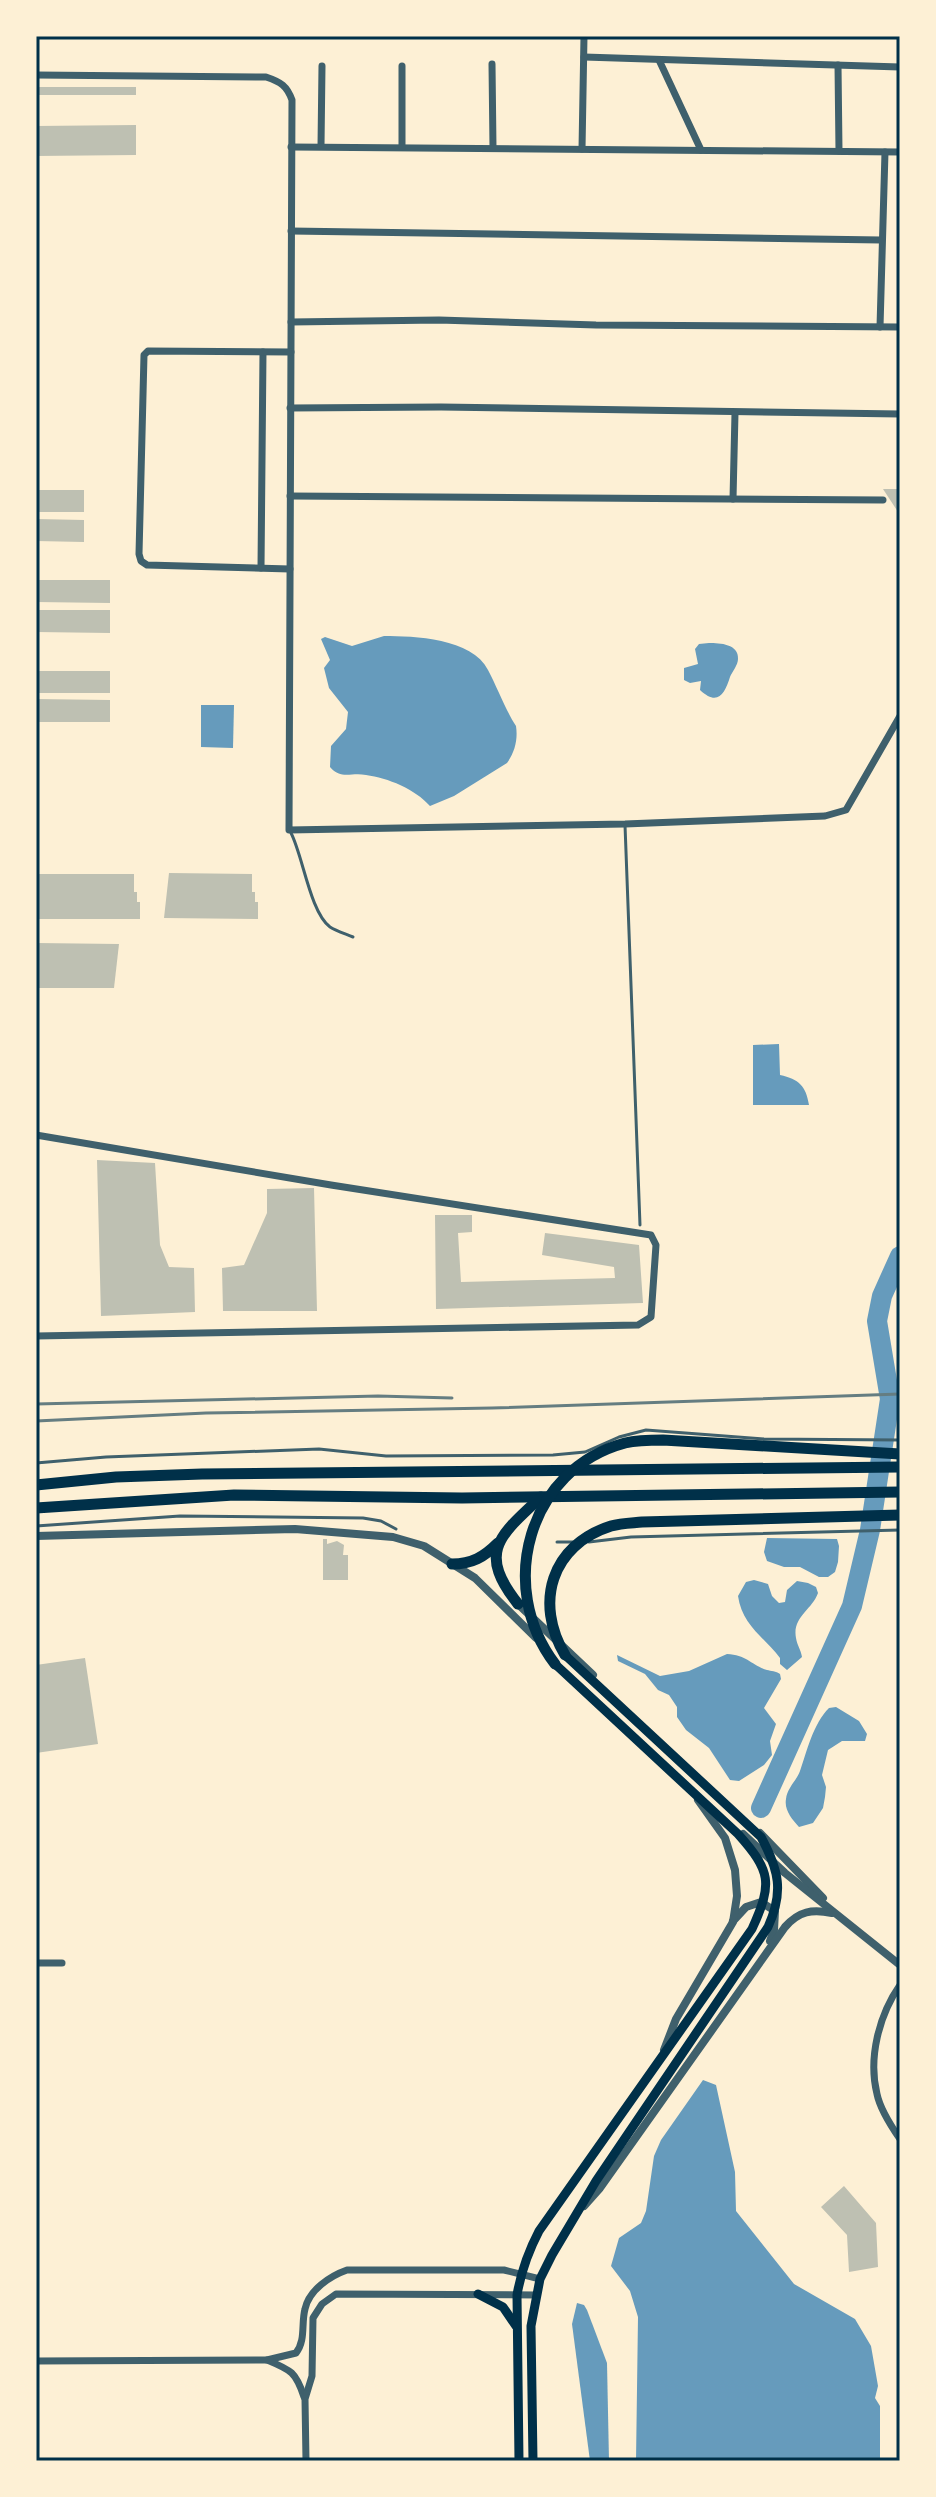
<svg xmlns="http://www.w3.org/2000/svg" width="936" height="2497" font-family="'Public Sans',sans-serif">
	<rect width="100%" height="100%" fill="#fdf0d5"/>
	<g fill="#669bbc">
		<path d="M384 636C414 636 472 638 488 670 497 687 506 711 516 726 518 739 515 752 507 763L454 796 430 806C415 789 388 778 366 775 351 772 341 780 330 767L331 746 346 729 348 712 329 688 324 668 330 660 321 639 325 637 352 646Z"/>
		<path d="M709 643C720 643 739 644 738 659 738 665 732 672 730 677 725 693 718 707 700 690L701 681 690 683 684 680V668L698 664 695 649 699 644Z"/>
		<polygon points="201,705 234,705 233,748 201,747"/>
		<path d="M779 1044 780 1075C799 1079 806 1086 809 1105H753V1045Z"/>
		<polygon points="767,1538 837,1539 839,1546 838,1562 835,1572 828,1577 819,1577 800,1567 784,1567 767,1561 764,1552"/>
		<path d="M754 1580 768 1584 772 1596 779 1603 785 1602 787 1590 797 1581 808 1583 816 1587 818 1593C812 1610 792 1617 796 1638 797 1645 801 1650 802 1657L787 1670 780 1664V1658C764 1637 742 1625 738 1596L746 1582Z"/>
		<path d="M727 1654C747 1655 751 1665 767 1670 771 1671 776 1671 780 1674L781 1679 764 1708 776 1724 770 1741 772 1755 764 1765 739 1781 730 1780 709 1748 686 1730 677 1717V1707L669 1695 658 1690 645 1674 618 1661 617 1655 660 1676 689 1671Z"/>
		<path d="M836 1707 859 1721 867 1734 865 1741H842L828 1750 822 1775 826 1787 825 1797 823 1808 813 1823 799 1827C792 1819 784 1810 786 1799 787 1788 797 1780 800 1771 807 1751 813 1724 829 1708Z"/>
		<polygon points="703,2080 716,2085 735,2172 736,2211 794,2284 855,2319 871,2346 878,2386 875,2398 880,2406 880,2461 636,2461 638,2317 630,2291 611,2266 619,2238 641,2223 646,2211 654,2156 661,2140"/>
		<polygon points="577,2303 584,2305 587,2310 607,2363 609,2461 590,2461 572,2324"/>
	</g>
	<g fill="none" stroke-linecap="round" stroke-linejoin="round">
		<polyline stroke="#669bbc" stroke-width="20" points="761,1808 852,1606 870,1530 890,1399 877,1321 882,1296 900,1256"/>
	</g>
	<g fill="#bec0b2">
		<rect x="36" y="87" width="100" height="8"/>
		<polygon points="136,125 136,155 36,156 36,126"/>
		<polygon points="883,489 900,489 900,515"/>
		<rect x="36" y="490" width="48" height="22"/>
		<polygon points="36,519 84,520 84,542 36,541"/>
		<polygon points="36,580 110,580 110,603 36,602"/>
		<polygon points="36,610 110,610 110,633 36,632"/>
		<rect x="36" y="671" width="74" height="22"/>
		<polygon points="36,699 110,700 110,722 36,722"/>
		<polygon points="169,873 252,874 252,892 255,892 255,902 258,902 258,919 164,918"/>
		<polygon points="36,874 134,874 134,892 137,892 137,902 140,902 140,919 36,919"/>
		<polygon points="36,943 119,944 114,988 36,988"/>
		<polygon points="97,1160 155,1163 160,1245 169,1267 194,1268 195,1312 101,1316"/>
		<polygon points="314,1188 317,1311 223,1311 222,1268 244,1265 267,1213 267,1189"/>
		<polygon points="435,1215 472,1215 472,1232 458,1233 461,1282 615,1278 614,1267 542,1255 545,1233 639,1245 643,1303 436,1309"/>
		<polygon points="323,1539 327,1539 327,1544 337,1541 344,1545 343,1555 348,1555 348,1580 323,1580"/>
		<polygon points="85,1658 98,1744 36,1753 36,1665"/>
		<polygon points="844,2186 876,2223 878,2267 849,2272 847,2235 821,2207"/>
	</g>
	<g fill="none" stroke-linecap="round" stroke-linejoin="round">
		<g stroke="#3f606c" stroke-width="3">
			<polyline points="625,825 640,1225"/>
			<path d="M291 833C303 856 310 912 330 927 336 931 346 934 353 937"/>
			<polyline points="36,1463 106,1457 319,1449 386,1456 553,1455 585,1452 619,1437 646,1430 764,1439 900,1440"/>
			<polyline points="36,1526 180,1516 363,1518 381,1521 396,1529"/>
			<polyline points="557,1542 573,1542"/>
			<polyline points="589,1542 631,1537 900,1530"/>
		</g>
		<g stroke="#3f606c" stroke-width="7">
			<polyline points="584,57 900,67"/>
			<polyline points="659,60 701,150"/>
			<polyline points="492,64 493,148"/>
			<polyline points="838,65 839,151"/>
			<path d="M36 75 266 77C281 82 287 86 292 100L289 830 625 824 825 816 846 810 900 716"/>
			<polyline points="321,146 322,66"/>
			<polyline points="291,147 900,152"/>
			<polyline points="402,147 402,66"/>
			<polyline points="582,149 584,36"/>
			<polyline points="291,231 881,240"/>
			<polyline points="291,322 439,320 596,325 900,327"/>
			<polyline points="880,327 885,152"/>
			<polyline points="290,408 441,407 900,414"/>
			<polyline points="290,496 883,500"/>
			<polyline points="733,499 735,413"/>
			<polyline points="261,568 263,352"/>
			<polyline points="290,569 147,565 141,561 139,554 144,355 148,351 291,352"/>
			<polyline points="36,1135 331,1185 651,1235 656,1245 651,1317 638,1325 36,1336"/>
			<polyline points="36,1963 62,1963"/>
			<path d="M900 1985C879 2015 868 2058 877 2094 880 2109 891 2126 900 2139"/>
			<path d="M267 2360 296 2353C306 2340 301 2324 305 2309 309 2290 330 2276 347 2270H504L540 2279"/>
			<path d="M36 2361 267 2360C291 2370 296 2372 304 2397"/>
			<polyline points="306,2461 305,2399 312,2376 313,2318 322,2304 336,2294 537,2295"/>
		</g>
		<g stroke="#3f606c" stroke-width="8">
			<polyline points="36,1536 295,1529 393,1537 424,1546 475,1578 536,1638"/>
			<polyline points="518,1604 593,1675"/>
			<polyline points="760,1833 823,1898"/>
			<polyline points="743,1834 785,1873 900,1965"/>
			<polyline points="733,1921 746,1907 761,1902 775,1911 774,1930 770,1941"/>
			<polyline points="664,2050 676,2019 733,1922 737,1896 735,1870 725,1838 698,1800"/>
			<path d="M584 2206 600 2188 785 1927C799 1911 812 1909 832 1913"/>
		</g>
		<g stroke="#003049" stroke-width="9">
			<polyline points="478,2294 503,2307 516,2326"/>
			<path d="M519 2461 517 2295C521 2272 528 2252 539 2231L752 1929C773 1883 771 1871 738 1834L555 1664"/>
			<path d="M533 2461 531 2326 540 2279 552 2255 596 2181 768 1927C784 1892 779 1870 761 1837L565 1655"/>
		</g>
		<g stroke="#003049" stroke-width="11">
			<polyline points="36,1485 116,1477 202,1474 900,1467"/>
			<polyline points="36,1508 234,1495 462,1498 900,1492"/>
			<path d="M452 1564C472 1564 484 1557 498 1543"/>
			<path d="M518 1604C477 1552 499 1536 541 1497"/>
			<path d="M565 1655C534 1603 551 1545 611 1526 621 1523 632 1523 642 1522L900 1515"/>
			<path d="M555 1664C496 1587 528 1469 625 1443 638 1440 650 1440 663 1440L900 1454"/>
		</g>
		<g stroke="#657d81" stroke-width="3">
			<polyline points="36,1404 378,1396 452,1398"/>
			<polyline points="36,1421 206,1413 492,1408 900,1394"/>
		</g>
	</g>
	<rect width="936" height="2497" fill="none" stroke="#fdf0d5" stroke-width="76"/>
	<rect x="38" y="38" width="860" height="2421" fill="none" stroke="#003049" stroke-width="3"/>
</svg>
